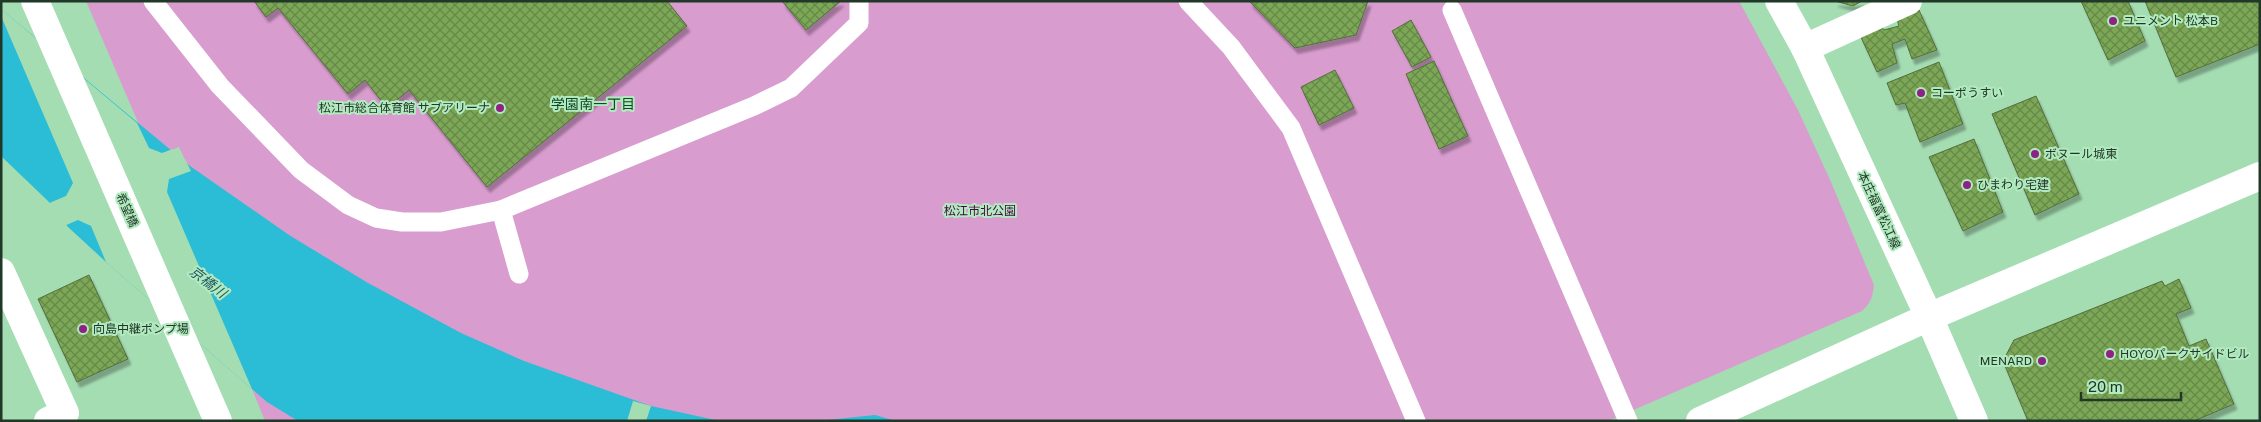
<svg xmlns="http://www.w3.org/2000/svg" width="2261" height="422" font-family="'Public Sans','Noto Sans JP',sans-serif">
	<defs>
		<pattern id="building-cross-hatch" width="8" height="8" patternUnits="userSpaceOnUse" patternTransform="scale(1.25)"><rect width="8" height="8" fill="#7ca756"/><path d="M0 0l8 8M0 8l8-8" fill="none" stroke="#658947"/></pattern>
		<filter id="shadow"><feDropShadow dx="3" dy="5.5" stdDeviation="1" flood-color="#0004"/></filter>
	</defs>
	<rect width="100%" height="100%" fill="#a5ddb3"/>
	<path fill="#d89cce" d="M86 1H1739L1798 110 1831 182 1874 285C1873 296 1871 303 1862 311L1608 421H265L252 389 190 171 179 147 162 154 149 148Z"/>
	<g fill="#2bbdd5">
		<polygon points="1,9 190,166 289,235 368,283 461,333 524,361 651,406 720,421 298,421 267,402 106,262 68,227 48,201 1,156"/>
		<polygon points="875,415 896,421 822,421 827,420"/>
	</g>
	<g fill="#a5ddb3">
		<polygon points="1,9 137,123 149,148 162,153 173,149 185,159 191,171 169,179 167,192 252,389 106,262 91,226 78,220 64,226 47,204 66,196 73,183 1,16"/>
		<polygon points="633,401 651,406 646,421 627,421"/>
	</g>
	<g fill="url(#building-cross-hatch)" stroke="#536e3c" filter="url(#shadow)">
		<polygon points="254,1 667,1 687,26 487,187 409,90 387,108 365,80 348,94 278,8 266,17"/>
		<polygon points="782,1 841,1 806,30"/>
		<polygon points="1249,1 1368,1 1356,35 1295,48"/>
		<polygon points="1835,1 1862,1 1853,6"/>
		<polygon points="2081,1 2128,1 2145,41 2108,60"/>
		<polygon points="2145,1 2260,1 2260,44 2176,77"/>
		<polygon points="1919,10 1937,50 1912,59 1905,39 1892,44 1897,63 1877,72 1860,35 1881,26 1884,30 1899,26 1897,19"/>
		<polygon points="1411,20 1431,57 1412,67 1392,31"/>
		<polygon points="1434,61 1468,136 1439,149 1406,74"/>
		<polygon points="1939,62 1963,124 1920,142 1905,103 1896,105 1887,83"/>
		<polygon points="1335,70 1354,108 1319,125 1301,87"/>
		<polygon points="2036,96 2079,194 2035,215 1992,114"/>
		<polygon points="1974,139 2003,212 1963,231 1929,157"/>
		<polygon points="89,275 128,359 77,382 38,299"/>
		<polygon points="2179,279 2191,308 2176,314 2189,346 2206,339 2234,404 2194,421 2028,421 2003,361 2014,340 2162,281 2165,286"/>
	</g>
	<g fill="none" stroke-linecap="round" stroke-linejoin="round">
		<g stroke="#fff" stroke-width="19">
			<polyline points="153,1 220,86 301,170 348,205 376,218 402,222 441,222 501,210 519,274"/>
			<polyline points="1188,1 1231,47 1291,128 1416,421"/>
			<polyline points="1452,10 1628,421"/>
			<polyline points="501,210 754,106 791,88 859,23 859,1"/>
		</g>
		<g stroke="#fff" stroke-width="28">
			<polyline points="1805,48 1908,1"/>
			<polyline points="1,272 65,413 48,421"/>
		</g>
		<g stroke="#fff" stroke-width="28">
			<polyline points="35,1 218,421"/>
			<polyline points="1700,421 1929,317 2260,176"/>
		</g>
		<polyline stroke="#fff" stroke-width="28" points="1779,1 1805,48 1929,317 1974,421"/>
	</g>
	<g fill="#8e2184" stroke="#b2eac0" stroke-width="2">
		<circle cx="2113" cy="21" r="5"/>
		<circle cx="1921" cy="93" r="5"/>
		<circle cx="500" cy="108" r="5"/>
		<circle cx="2035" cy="154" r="5"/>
		<circle cx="1967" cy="185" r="5"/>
		<circle cx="83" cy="329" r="5"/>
		<circle cx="2110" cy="354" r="5"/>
		<circle cx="2042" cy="361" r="5"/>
	</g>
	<g text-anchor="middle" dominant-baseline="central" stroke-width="4" stroke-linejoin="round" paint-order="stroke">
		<g font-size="12" fill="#213727" stroke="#b2eac0" text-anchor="start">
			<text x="2123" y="21">ユニメント 松本B</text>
			<text x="1931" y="93">コーポうすい</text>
			<text x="490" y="108" text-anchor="end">松江市総合体育館 サブアリーナ</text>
			<text x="2045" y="154">ボヌール城東</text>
			<text x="1977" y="185">ひまわり宅建</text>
			<text x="93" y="329">向島中継ポンプ場</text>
			<text x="2120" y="354">HOYOパークサイドビル</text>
			<text x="2032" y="361" text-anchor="end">MENARD</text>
		</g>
		<g font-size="12" fill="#213727" stroke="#b2eac0">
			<text transform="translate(127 210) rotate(66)">希望橋</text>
			<text transform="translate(1879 210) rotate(65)">本庄福富松江線</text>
		</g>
		<g font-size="12" fill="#480543" stroke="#b2eac0">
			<text x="980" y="211">松江市北公園</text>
		</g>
		<g font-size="14" fill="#114826" stroke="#b2eac0">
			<text x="593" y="104">学園南一丁目</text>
		</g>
		<g font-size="14" font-style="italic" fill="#205862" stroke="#b2eac0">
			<text transform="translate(208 282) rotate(37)">京橋川</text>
		</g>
	</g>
	<rect width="2261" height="422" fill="none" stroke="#213727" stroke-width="5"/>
	<path d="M2081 392v8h100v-8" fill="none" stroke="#213727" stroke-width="2.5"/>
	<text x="2088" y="392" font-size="15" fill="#213727" stroke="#b2eac0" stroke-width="4" paint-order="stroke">20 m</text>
</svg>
